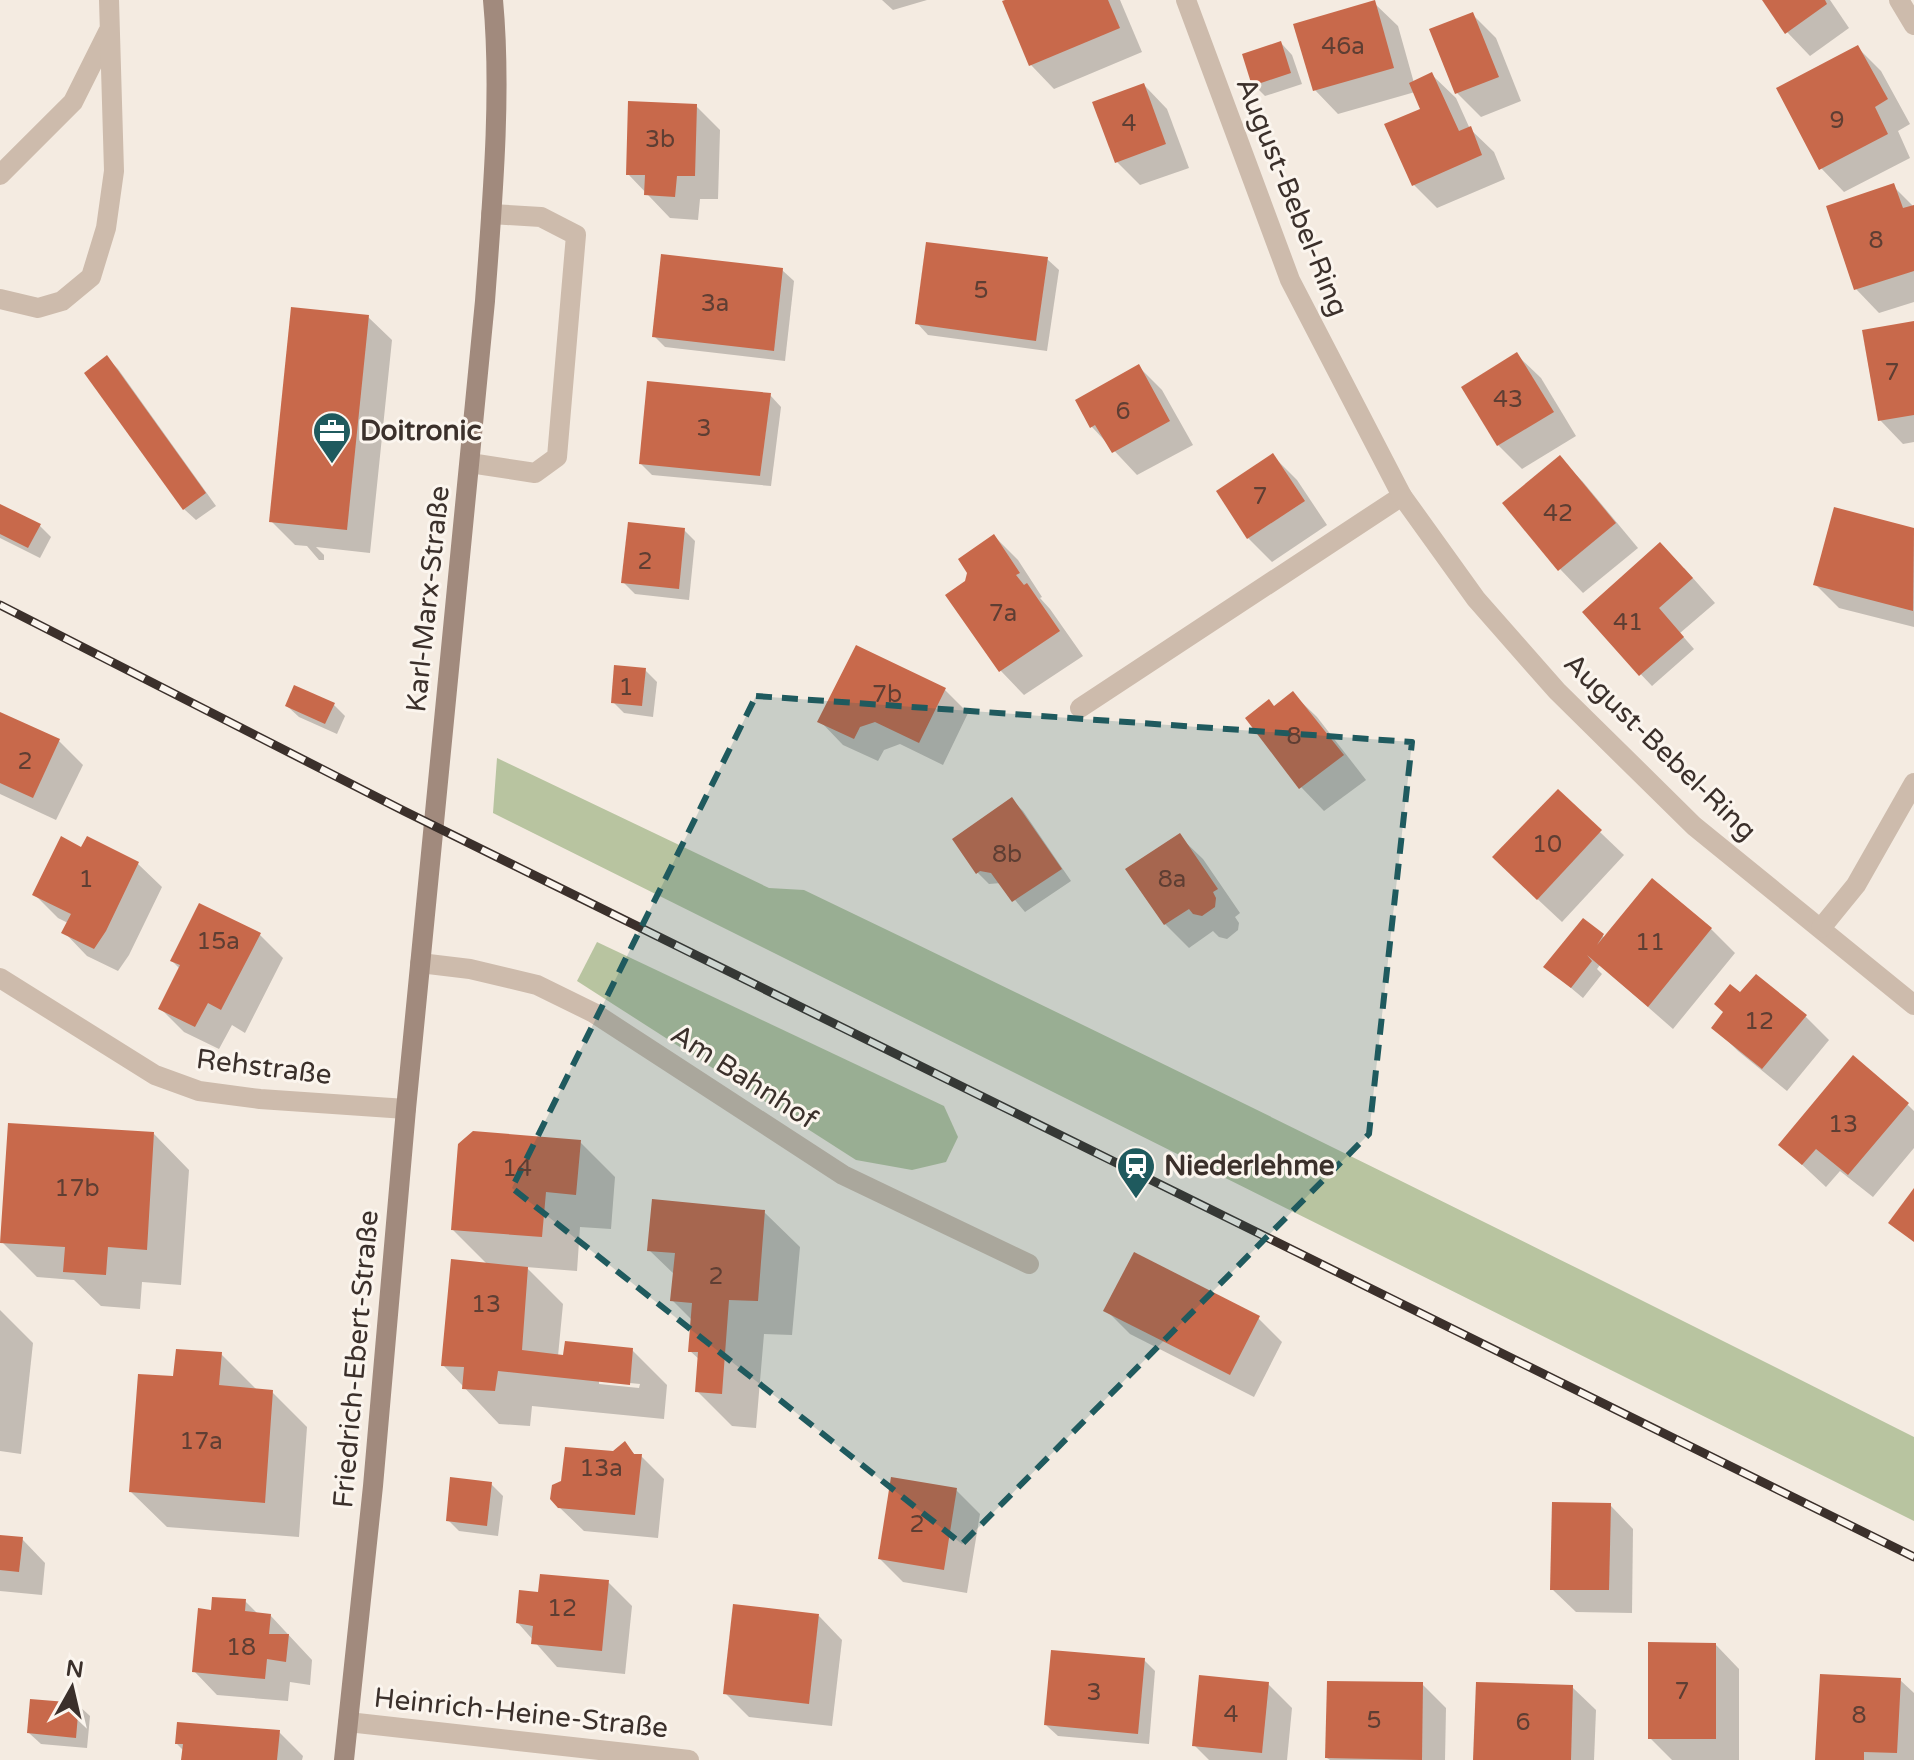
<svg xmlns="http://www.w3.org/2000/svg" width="1914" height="1760" font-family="'Varela Round',sans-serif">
	<rect width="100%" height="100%" fill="#f4ebe1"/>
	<g fill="#b8c4a0">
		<path d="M497 758 769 888 804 890C1176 1069 1546 1251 1914 1437V1521L493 813Z"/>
		<polygon points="597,942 944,1106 958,1137 946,1162 912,1170 856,1160 577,981"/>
	</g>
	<g fill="#0003" fill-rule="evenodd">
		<polygon points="882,0 927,0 893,10"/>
		<polygon points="1010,0 1120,0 1142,52 1054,89 1031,65"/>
		<polygon points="1764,0 1830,0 1849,28 1810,56 1787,32"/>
		<polygon points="1374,3 1398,26 1414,83 1432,75 1456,98 1470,129 1494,152 1505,179 1437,208 1414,185 1423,110 1415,92 1338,114 1315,90"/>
		<polygon points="1472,14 1496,38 1521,101 1481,117 1457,93"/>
		<polygon points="1281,43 1292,55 1302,84 1265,96 1254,85"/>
		<polygon points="1857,47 1881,71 1910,124 1898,131 1910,158 1844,192 1821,168"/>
		<polygon points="1144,85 1167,109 1189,168 1140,185 1117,162"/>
		<polygon points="696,106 720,130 718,199 700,199 698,220 670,218 628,174"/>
		<polygon points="1893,186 1914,207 1914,302 1879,313 1856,289"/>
		<polygon points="1047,259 1059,270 1047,351 928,335 917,323"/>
		<polygon points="782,270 794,281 785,361 665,347 654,336"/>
		<polygon points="368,317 392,340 370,553 316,547 324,555 324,560 319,560 307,546 295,545 271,521"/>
		<polygon points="1914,323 1914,442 1903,444 1880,420"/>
		<polygon points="1517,355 1541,378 1576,436 1522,469 1498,445"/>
		<polygon points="107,358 118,369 216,506 196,520 184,509 87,373"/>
		<polygon points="1139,367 1162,390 1193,445 1137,475 1092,427 1078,401"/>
		<polygon points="770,395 781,407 771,486 652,475 641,464"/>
		<polygon points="1273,456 1297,480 1327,525 1272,562 1248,538"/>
		<polygon points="1560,458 1583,482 1638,548 1583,593 1560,569"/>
		<polygon points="0,506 39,525 51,537 40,558 0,538"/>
		<polygon points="1835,509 1914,530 1914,627 1839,608 1815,584"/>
		<polygon points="684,530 695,541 689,600 635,594 624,583"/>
		<polygon points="994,536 1018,560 1042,597 1040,598 1050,609 1083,656 1024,695 1001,671 947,595 966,582"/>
		<polygon points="1684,568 1715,603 1680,633 1694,649 1652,686 1615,647"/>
		<polygon points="645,670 657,682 653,717 624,713 613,702"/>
		<polygon points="944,689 968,713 943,765 900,744 884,750 878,761 843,745 820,721"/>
		<polygon points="1293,694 1317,717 1366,780 1324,811 1301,787 1275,708"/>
		<polygon points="334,705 345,716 337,734 299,717 287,706"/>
		<polygon points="0,714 59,741 83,765 56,820 0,794"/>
		<polygon points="1558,792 1624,855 1562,922 1518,881"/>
		<polygon points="1012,800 1023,811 1071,881 1025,912 1001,883 989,884 977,872"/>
		<polygon points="1179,836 1203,859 1240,913 1235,917 1239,923 1238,930 1227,939 1219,937 1213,931 1189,948 1165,924"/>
		<polygon points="88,839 138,864 162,887 129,955 118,971 87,956 64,932 68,923 58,918 35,895 82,849"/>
		<polygon points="1584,920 1605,938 1711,929 1735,953 1673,1029 1600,965 1597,969 1602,974 1583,998 1546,967"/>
		<polygon points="260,935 283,958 245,1033 232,1025 219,1049 184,1032 161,1009 180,969 172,961"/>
		<polygon points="1741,995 1805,1016 1829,1040 1787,1091 1738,1051 1714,1027"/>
		<polygon points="1907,1104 1914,1111 1914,1148 1873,1197 1840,1171 1826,1187 1781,1145"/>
		<polygon points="154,1134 189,1170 181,1285 142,1282 140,1309 101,1306 74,1280 37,1277 2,1242"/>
		<path d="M580 1142 615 1177 611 1229 580 1227 577 1271 526 1267 563 1304 558 1356 632 1350 667 1385 664 1419 532 1406 530 1426 499 1424 443 1365 488 1265 453 1230ZM599 1380 640 1384 639 1388 599 1384Z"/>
		<polygon points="764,1212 800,1247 792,1335 764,1334 756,1428 732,1426 697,1391 700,1360 690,1351 693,1321 672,1300 675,1275 649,1250"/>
		<polygon points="0,1310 33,1343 21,1454 0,1451"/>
		<polygon points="1106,1310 1258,1318 1282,1342 1254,1397 1130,1334"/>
		<polygon points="221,1354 257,1390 272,1392 307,1427 299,1537 167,1527 131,1492 175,1379"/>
		<polygon points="625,1444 636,1456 641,1456 664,1479 658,1538 584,1531 559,1507"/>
		<polygon points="491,1484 503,1496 498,1536 459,1531 448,1520"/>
		<polygon points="956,1490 980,1514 967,1593 903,1582 880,1559"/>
		<polygon points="1610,1505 1633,1529 1632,1613 1576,1612 1552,1589"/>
		<polygon points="0,1537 22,1539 45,1563 42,1595 0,1591"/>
		<polygon points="608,1582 632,1606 625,1674 557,1667 518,1623 540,1595"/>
		<polygon points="245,1601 258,1614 270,1615 312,1660 310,1685 290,1682 288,1701 217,1695 194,1671 213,1612"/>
		<polygon points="819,1616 842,1640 832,1726 749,1717 725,1693"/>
		<polygon points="1716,1645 1739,1669 1739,1760 1672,1760 1650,1738"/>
		<polygon points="1144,1660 1155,1671 1149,1744 1058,1736 1046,1725"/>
		<polygon points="1900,1680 1914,1693 1914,1760 1817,1760"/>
		<polygon points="1268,1684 1292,1708 1287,1760 1209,1760 1194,1745"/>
		<polygon points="1422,1684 1446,1708 1445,1760 1330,1760 1327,1758"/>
		<polygon points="1572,1687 1596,1710 1594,1760 1475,1760"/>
		<polygon points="78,1705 90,1716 87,1748 41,1744 29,1733"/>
		<polygon points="279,1732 303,1756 302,1760 183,1760 184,1751 177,1744"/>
	</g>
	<g fill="#c8694b">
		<polygon points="1005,0 1108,0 1120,28 1029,66 1002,1"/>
		<polygon points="1375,0 1394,68 1313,91 1293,24"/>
		<polygon points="1762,0 1825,0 1827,4 1785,34"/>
		<polygon points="1473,12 1499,77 1455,94 1429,29"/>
		<polygon points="1281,41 1291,73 1252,86 1242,54"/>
		<polygon points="1858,45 1888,99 1875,107 1888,134 1819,170 1776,88"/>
		<polygon points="1432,72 1459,131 1471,126 1482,155 1412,186 1384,124 1420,109 1409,83"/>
		<polygon points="1144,83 1166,144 1115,163 1092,102"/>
		<polygon points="628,101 697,104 695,176 677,176 675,197 644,195 645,175 626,175"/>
		<polygon points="1894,183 1903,208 1914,205 1914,271 1854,290 1826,206"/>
		<polygon points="926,242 1048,257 1036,341 915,324"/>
		<polygon points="661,254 783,268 774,351 652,337"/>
		<polygon points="291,307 369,315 347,530 269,522"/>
		<polygon points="1914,321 1914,415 1878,421 1862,330"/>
		<polygon points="1517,352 1554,412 1497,446 1461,387"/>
		<polygon points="107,355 206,493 183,510 84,373"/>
		<polygon points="1139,364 1170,421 1112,453 1095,425 1090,428 1075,400"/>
		<polygon points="647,381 771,393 760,476 639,464"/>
		<polygon points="1273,453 1305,501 1247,539 1216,491"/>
		<polygon points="1560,455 1616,523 1558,571 1502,503"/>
		<polygon points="0,504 41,524 28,548 0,534"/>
		<polygon points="1834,507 1914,528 1913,611 1813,585"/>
		<polygon points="628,522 685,528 679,589 621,583"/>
		<polygon points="994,534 1020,573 1016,575 1024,585 1027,583 1060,631 999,672 945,595 965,581 967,573 958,559"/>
		<polygon points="1660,542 1693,578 1659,608 1684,637 1639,676 1582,612"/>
		<polygon points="856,645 946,688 919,743 875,722 860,727 854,739 817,722"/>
		<polygon points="614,665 646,668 642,706 611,703"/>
		<polygon points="294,685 335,703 325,724 285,706"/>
		<polygon points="1293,691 1344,755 1299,789 1245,718 1269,699 1274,706"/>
		<polygon points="0,712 60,739 33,798 0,783"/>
		<polygon points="1558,789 1602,830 1537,900 1492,857"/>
		<polygon points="1012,797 1062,869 1012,902 991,873 980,871 976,874 952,839"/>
		<polygon points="1180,833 1218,889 1213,892 1216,898 1215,907 1202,916 1193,914 1189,909 1164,925 1125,869"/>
		<polygon points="61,836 81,847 87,836 139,862 106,931 94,949 61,933 71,914 32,895"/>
		<polygon points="1652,878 1712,928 1648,1007 1587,955 1592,961 1571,988 1543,967 1583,918 1604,934 1597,945"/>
		<polygon points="199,903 261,933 221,1010 208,1003 195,1027 158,1009 180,965 170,961"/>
		<polygon points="1756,974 1807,1015 1762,1069 1711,1028 1723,1012 1714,1004 1730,984 1740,992"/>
		<polygon points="1853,1055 1909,1103 1848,1175 1816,1149 1802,1165 1778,1145"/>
		<polygon points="8,1123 154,1132 147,1250 108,1247 106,1275 63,1272 65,1247 0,1243"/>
		<polygon points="473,1131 581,1140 576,1195 546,1192 542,1237 451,1230 458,1144"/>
		<polygon points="1914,1188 1914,1242 1888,1223"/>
		<polygon points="652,1199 765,1210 758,1301 729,1300 722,1394 695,1392 698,1352 688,1352 692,1303 670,1301 675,1253 647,1251"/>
		<polygon points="1134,1252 1260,1316 1230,1375 1103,1311"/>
		<polygon points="451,1259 528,1267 522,1350 563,1355 565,1341 633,1348 630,1385 498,1371 495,1391 462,1389 464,1367 441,1366"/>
		<polygon points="176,1349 222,1352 219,1385 273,1390 265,1503 129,1492 138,1374 173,1376"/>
		<polygon points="625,1441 634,1454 642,1454 635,1515 558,1508 550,1499 552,1485 561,1481 565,1447 613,1451"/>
		<polygon points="450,1477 492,1482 487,1526 446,1521"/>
		<polygon points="891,1477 957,1488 944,1570 878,1559"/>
		<polygon points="1552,1502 1611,1503 1609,1590 1550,1590"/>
		<polygon points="0,1535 23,1537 19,1572 0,1570"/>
		<polygon points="540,1574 609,1580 602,1651 531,1644 533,1626 516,1623 519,1590 538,1592"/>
		<polygon points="212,1597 246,1599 245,1611 271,1614 269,1634 289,1634 286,1662 267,1659 265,1679 192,1672 198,1608 211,1610"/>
		<polygon points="733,1604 819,1614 809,1704 723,1694"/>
		<polygon points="1648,1642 1716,1643 1716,1739 1648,1739"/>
		<polygon points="1051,1650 1145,1658 1138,1734 1044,1725"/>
		<polygon points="1820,1674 1901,1678 1897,1753 1864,1752 1864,1760 1815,1760"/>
		<polygon points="1199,1675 1269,1682 1262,1753 1192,1746"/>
		<polygon points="1327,1681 1423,1682 1422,1760 1325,1758"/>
		<polygon points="1476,1682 1573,1685 1571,1760 1473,1760"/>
		<polygon points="30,1699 79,1703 76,1738 27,1733"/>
		<polygon points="177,1722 280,1730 277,1760 181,1760 183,1744 175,1744"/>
	</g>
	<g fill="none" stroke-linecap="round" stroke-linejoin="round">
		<g stroke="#cdbbac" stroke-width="20">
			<polyline points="470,463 535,473 557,457 576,235 541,217 491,214"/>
			<polyline points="1080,708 1402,496"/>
		</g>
		<g stroke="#cdbbac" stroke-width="20">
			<polyline points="1186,0 1290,280 1402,496 1476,599 1557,691 1694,826 1914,1005"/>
			<polyline points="1899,0 1914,25"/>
			<polyline points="0,175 73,102 108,32"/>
			<polyline points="0,299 38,308 62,301 91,277 106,228 114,171 109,0"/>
			<polyline points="1821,928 1856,885 1914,783"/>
			<polyline points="420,963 470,969 537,985 594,1013 843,1175 1029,1264"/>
			<polyline points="0,978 155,1075 199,1091 260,1099 406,1109"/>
			<polyline points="348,1722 689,1760"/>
		</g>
		<path stroke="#a18a7d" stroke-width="20" d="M344 1760 373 1486 406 1109 485 301C492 205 502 95 493 0"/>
		<g stroke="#3b302b" stroke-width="9">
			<polyline id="rail" points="0,605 404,811 1914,1557"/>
		</g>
		<use href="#rail" stroke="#fbf5ee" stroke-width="6" stroke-dasharray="18" stroke-linecap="butt"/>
	</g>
	<path fill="#1f5a5e" fill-opacity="0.2" stroke="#1f5a5e" stroke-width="6" stroke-dasharray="16 10" stroke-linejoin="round" d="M756 696 1412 742 1369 1134 962 1544 512 1188Z"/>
	<defs>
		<g id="office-pin" transform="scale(2)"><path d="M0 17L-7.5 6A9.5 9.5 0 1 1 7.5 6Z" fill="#1f5a5e" stroke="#fbf5ee"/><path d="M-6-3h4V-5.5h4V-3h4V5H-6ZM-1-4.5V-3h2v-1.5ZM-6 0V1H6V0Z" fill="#fff"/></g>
		<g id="station-pin" transform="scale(2)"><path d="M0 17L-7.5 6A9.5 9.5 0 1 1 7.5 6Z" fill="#1f5a5e" stroke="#fbf5ee"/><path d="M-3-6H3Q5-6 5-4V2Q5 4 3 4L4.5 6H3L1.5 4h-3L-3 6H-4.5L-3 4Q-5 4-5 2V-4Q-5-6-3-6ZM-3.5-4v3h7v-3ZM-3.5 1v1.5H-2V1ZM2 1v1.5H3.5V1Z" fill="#fff"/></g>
	</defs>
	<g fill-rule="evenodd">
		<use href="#office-pin" x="332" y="431"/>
		<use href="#station-pin" x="1136" y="1166"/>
	</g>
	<g text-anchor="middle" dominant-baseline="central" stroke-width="6" stroke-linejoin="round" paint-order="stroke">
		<g font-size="24" fill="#5e3e33">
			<text x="1343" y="46">46a</text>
			<text x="1837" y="120">9</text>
			<text x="1129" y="123">4</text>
			<text x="660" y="139">3b</text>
			<text x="1876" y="240">8</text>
			<text x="981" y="290">5</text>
			<text x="715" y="303">3a</text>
			<text x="1892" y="372">7</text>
			<text x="1508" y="399">43</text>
			<text x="1123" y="411">6</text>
			<text x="704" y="428">3</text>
			<text x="1260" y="496">7</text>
			<text x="1558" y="513">42</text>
			<text x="645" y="561">2</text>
			<text x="1003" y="613">7a</text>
			<text x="1628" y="622">41</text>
			<text x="626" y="687">1</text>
			<text x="887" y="694">7b</text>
			<text x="1294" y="736">8</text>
			<text x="25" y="761">2</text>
			<text x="1547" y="844">10</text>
			<text x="1007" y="854">8b</text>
			<text x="86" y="879">1</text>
			<text x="1172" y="879">8a</text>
			<text x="218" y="941">15a</text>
			<text x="1650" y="942">11</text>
			<text x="1759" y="1021">12</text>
			<text x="1843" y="1124">13</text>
			<text x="517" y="1168">14</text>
			<text x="77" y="1188">17b</text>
			<text x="716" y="1276">2</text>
			<text x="486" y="1304">13</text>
			<text x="201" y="1441">17a</text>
			<text x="601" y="1468">13a</text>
			<text x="917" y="1524">2</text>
			<text x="562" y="1608">12</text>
			<text x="241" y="1647">18</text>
			<text x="1682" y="1691">7</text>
			<text x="1094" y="1692">3</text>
			<text x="1231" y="1714">4</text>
			<text x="1859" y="1715">8</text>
			<text x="1374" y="1720">5</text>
			<text x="1523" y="1722">6</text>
		</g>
		<g font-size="28" fill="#3b302b" stroke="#fbf5ee">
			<text transform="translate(1292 197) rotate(68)">August-Bebel-Ring</text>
			<text transform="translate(428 599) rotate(-84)">Karl-Marx-Straße</text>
			<text transform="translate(1660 747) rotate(44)">August-Bebel-Ring</text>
			<text transform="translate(264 1067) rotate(7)">Rehstraße</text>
			<text transform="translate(744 1077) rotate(33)">Am Bahnhof</text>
			<text transform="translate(356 1359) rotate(-85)">Friedrich-Ebert-Straße</text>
			<text transform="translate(521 1713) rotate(6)">Heinrich-Heine-Straße</text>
		</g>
		<g font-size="28" font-weight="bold" fill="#3b302b" stroke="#fbf5ee" text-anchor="start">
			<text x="360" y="431">Doitronic</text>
			<text x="1164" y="1166">Niederlehme</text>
		</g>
	</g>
	<g transform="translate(72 1688) rotate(8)" stroke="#fbf5ee" stroke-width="6" paint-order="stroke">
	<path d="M0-6L14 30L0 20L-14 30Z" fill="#3b302b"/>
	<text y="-12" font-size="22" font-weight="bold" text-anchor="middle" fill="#3b302b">N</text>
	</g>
</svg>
